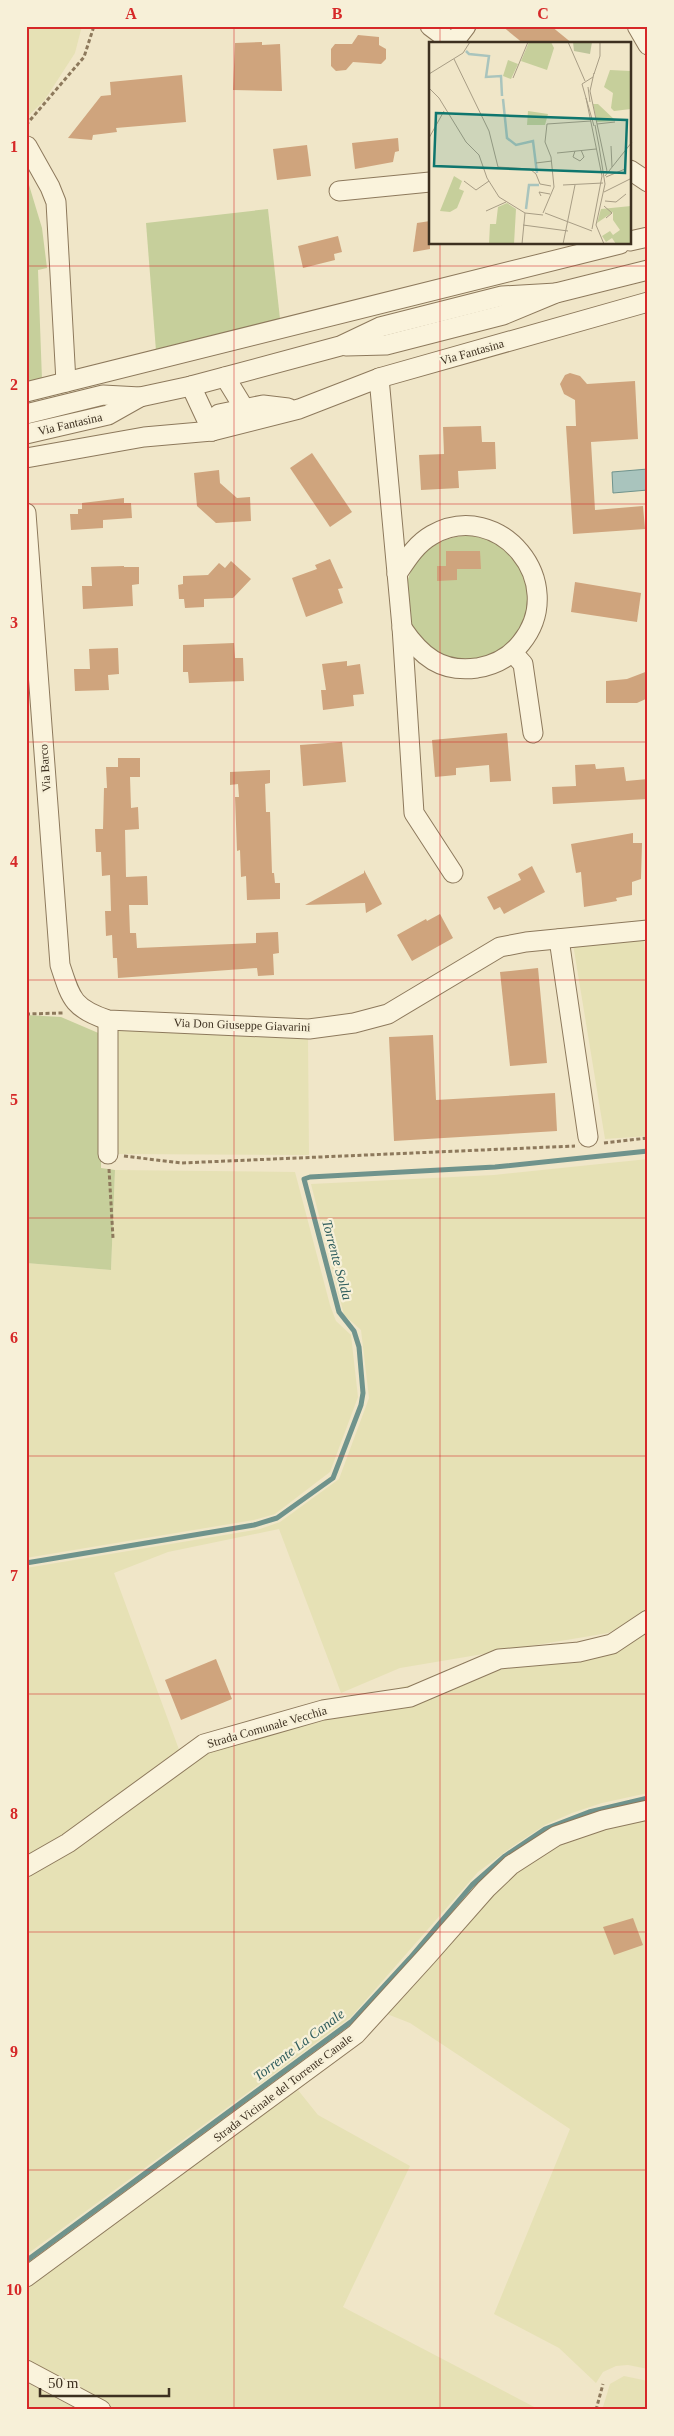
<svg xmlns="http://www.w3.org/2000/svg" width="674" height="2436" font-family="'Times New Roman',serif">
	<rect width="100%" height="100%" fill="#f0e6c8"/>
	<g fill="#e6e1b5">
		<polygon points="26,26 82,26 75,53 44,101 26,118"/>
		<polygon points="644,940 648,992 648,1136 605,1139 573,944"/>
		<polygon points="113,1023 308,1034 309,1155 115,1154"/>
		<polygon points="648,1159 648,1609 642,1615 608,1633 400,1668 341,1693 279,1529 168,1552 114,1573 181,1755 26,1860 26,1568 260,1529 280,1522 339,1479 369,1398 361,1330 344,1315 311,1184 494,1175"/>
		<polygon points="115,1170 295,1172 330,1305 336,1321 351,1335 358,1397 330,1472 275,1514 254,1520 26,1558 26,1263 111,1270"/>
		<polygon points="648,1632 648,1793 602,1803 572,1813 545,1825 513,1846 478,1872 351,2017 26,2255 26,1874 206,1752 402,1687 441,1678 578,1658 615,1649 635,1641"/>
		<polygon points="648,1816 648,2369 628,2365 616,2366 603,2372 596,2383 559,2348 494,2314 570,2129 410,2023 387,2014 479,1908 515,1872 555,1845 593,1828"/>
		<polygon points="298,2090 318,2115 410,2166 343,2307 540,2410 112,2410 26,2364 26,2286 162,2186"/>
		<polygon points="624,2376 648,2381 648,2410 602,2410 610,2384"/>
		<polygon points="26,2382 42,2391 79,2410 26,2410"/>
	</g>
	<g fill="#c6cf9b">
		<polygon points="26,175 42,228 47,268 38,270 42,380 26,384"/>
		<polygon points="268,209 280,319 156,351 146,223"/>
		<circle cx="467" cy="598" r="62"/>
		<polygon points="26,1015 61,1017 103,1035 101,1168 115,1170 111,1270 26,1263"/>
	</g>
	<polygon fill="#a9c4bd" stroke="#6f938c" points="648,469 648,490 613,493 612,472"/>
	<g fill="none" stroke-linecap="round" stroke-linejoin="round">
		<g stroke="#6f938c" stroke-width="5">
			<polyline points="26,1563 254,1525 277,1518 333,1478 361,1405 363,1393 359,1347 354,1331 339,1312 304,1179 310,1177 495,1167 648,1151"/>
			<polyline points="26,2261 352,2021 410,1958 472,1885 505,1856 545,1829 589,1812 648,1798"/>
		</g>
	</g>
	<g fill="#cfa47d">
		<polygon points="502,26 551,26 573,44 524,44"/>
		<polygon points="358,35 379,37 379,45 386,49 386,59 381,64 353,62 346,70 336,71 331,66 331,49 335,44 352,44"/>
		<polygon points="262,42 262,45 280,44 282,91 233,90 235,43"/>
		<polygon points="182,75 186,122 116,128 117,132 93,135 92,140 68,138 101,96 111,95 110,82"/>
		<polygon points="398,138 399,151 395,152 393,162 355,169 352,143"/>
		<polygon points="307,145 311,176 277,180 273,149"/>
		<polygon points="430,221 430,249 413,252 417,223"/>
		<polygon points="338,236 342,252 334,254 335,260 303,268 298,246"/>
		<polygon points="570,373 580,376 587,384 635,381 638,439 591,442 595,510 643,506 645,529 573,534 566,426 576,426 575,400 564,394 560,384 565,375"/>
		<polygon points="481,426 482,442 495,442 496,469 458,471 459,488 421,490 419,455 444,454 443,427"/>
		<polygon points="312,453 352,512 330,527 290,468"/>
		<polygon points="219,470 220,483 237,498 250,497 251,521 216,523 197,506 194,473"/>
		<polygon points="124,498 124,503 131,503 132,518 103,520 103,528 71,530 70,514 78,514 78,509 82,509 82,503"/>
		<polygon points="446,551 480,551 481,569 457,569 457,580 437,581 437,566 446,566"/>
		<polygon points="330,559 343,588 338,589 343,603 306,617 292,578 317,569 315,565"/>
		<polygon points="231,561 251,579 233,598 204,599 204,607 185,608 184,599 179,599 178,585 183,584 183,576 208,575 219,563 225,568"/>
		<polygon points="124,566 124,567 139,567 139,584 132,585 133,606 83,609 82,586 92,586 91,567"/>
		<polygon points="575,582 641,593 637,622 571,612"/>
		<polygon points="234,643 235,658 243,658 244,681 189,683 188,672 183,672 183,645"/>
		<polygon points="118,648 119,674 108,675 109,690 75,691 74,669 90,669 89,649"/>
		<polygon points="347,661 347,666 360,664 364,694 353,695 354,706 323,710 321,690 326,690 322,664"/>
		<polygon points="648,671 648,698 637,703 606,703 606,681 627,679"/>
		<polygon points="507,733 511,781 490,782 489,765 456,768 456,775 435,777 432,740"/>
		<polygon points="342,742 346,782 303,786 300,745"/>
		<polygon points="118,758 140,758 140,777 130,777 131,808 138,807 139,829 125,830 126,877 147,876 148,905 129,905 130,933 136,933 137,948 256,943 256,933 278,932 279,953 273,954 274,975 258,976 257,968 118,978 117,958 113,958 112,935 106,936 105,911 111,911 110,875 102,876 101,852 96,852 95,829 103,829 104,788 107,788 106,767 118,767"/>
		<polygon points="595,764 596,769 624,767 626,781 648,779 648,799 553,804 552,787 576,786 575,765"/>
		<polygon points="270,770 270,783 265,784 266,812 270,812 272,873 274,873 275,883 280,883 280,899 247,900 246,876 241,877 240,850 237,851 235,797 239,797 238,784 230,785 230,772"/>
		<polygon points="633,833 633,843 642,843 641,879 632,882 632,895 616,898 617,901 584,907 581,872 576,873 571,844"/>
		<polygon points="532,866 545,892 504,914 500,907 494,910 487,897 521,880 518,874"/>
		<polygon points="364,870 382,904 366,913 365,903 305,905 364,873"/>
		<polygon points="440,914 453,938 412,961 397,935 426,919 427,921"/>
		<polygon points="538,968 547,1063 510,1066 500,972"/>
		<polygon points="433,1035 436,1100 555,1093 557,1131 394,1141 389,1037"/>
		<polygon points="216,1659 232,1699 181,1720 165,1680"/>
		<polygon points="633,1918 643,1945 614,1955 603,1927"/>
	</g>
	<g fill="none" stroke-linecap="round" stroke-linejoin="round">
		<g stroke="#8d795c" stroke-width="21">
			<g id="minor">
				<polyline points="430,26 454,44"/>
				<polyline points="637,26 648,45"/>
				<polyline points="453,43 466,26"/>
				<polyline points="27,146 50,187 56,202 66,382"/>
				<polyline points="630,170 648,182"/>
				<polyline points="339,191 430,182"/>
				<polyline points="630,241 648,237"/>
				<polyline points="346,346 386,345 503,315 556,293 648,270"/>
				<polyline points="225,377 244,408"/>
				<polyline points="379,378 402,627 414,813 453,873"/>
				<polyline points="191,386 212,431"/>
				<polyline points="26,392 620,244"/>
				<polyline points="26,414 103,395 140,397 191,386 340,346 380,327 502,296 556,293"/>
				<polyline points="212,431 219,414 263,405 288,408"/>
				<polyline points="26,434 108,415 140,397"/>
				<polyline points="26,458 144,437 212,431 299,409 379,378 648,302"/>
				<path d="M26 513 60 965C71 998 72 1008 108 1020L309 1029 354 1023 388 1014 500 947 526 942 648 930"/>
				<path d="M397 574C407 559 416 544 432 535 499 497 570 583 521 643 510 657 495 665 477 668 441 673 421 656 402 628"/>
				<polyline points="513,653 523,664 533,733"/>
				<polyline points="559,939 588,1137"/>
				<polyline points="108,1020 108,1154"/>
				<polyline points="26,1867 68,1843 204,1744 323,1710 410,1697 499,1659 579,1652 612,1644 648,1620"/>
				<polyline points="26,2277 356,2034 427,1956 486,1889 511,1865 556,1836 603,1820 648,1810"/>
				<polyline points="26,2370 101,2410"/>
			</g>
		</g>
		<g stroke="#8d795c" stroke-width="3" stroke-dasharray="4 2.5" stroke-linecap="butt">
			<polyline points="26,125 84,57 94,26"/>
			<polyline points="26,1014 63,1013"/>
			<polyline points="604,1143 648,1138"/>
			<polyline points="124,1156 181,1163 575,1146"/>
			<polyline points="109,1169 113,1238"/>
			<polyline points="596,2410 603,2384"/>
		</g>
		<use href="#minor" stroke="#faf3dc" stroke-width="19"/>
	</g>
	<path fill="none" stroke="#d62828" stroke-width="1" stroke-opacity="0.55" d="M234 26V2410M440 26V44M440 244V2410M26 266H648M26 504H648M26 742H648M26 980H648M26 1218H648M26 1456H648M26 1694H648M26 1932H648M26 2170H648"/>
	<g text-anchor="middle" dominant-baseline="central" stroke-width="4.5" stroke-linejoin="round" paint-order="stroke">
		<g font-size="12" fill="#3d3020" stroke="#f7f0d8">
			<text transform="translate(472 352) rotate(-16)">Via Fantasina</text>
			<text transform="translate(70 424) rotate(-13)">Via Fantasina</text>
			<text transform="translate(45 768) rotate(-94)">Via Barco</text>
			<text transform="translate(242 1025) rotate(2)">Via Don Giuseppe Giavarini</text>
			<text transform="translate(267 1727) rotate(-16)">Strada Comunale Vecchia</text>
			<text transform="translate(283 2088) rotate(-37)">Strada Vicinale del Torrente Canale</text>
		</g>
		<g font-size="14" font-style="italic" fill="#2f5d5d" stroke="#f7f0d8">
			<text transform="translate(337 1260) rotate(75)">Torrente Solda</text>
			<text transform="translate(299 2045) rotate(-37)">Torrente La Canale</text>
		</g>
	</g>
	<g transform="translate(429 42)">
		<rect width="202" height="202" fill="#f0e6c8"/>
		<path d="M100 0H122L125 6 118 28 92 19ZM79 18 89 22 82 37 74 34ZM181 28 202 29V67L185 69 182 66 184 51 175 45ZM164 62H169L187 79 168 80ZM99 69 119 72 116 83H98ZM25 134 33 139 30 147 35 149 28 166 21 170 11 169ZM78 161 87 167 85 202H60L61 182H67L69 165ZM202 164V202H187L183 196 177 200 173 194 181 189 184 193 191 188 184 178V170L168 181 172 167Z" fill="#c6cf9b"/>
		<path d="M144 0H163L161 12 145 9Z" fill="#bdc49a"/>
		<path fill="none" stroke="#a9c4bd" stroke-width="2.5" d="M37 9 40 12 60 14 57 35 72 34 73 54M74 57 78 96 87 103 104 99 108 131M97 167 100 143H110"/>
		<path fill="none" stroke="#a89d85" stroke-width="1" d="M139 0 156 39M25 17 60 89 69 125 101 127 107 132 111 142 122 144M165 31 161 49 178 129 175 131M0 32 34 11 41 0M165 32 171 14V0M164 35 153 42 165 84M84 36 99 0M159 45 161 60M0 46 10 56 37 100 50 113 58 136 70 155 96 171M157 56 173 134 163 187M168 82 186 80M166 83 170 104M0 96 15 69M170 104 176 142 167 183 175 202M182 104 183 125M146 109 144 115 151 119 155 115 152 108M128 111 167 107M107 121 123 119M176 134 203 100M177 135 196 127M35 139 47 148 60 139M134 143 174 141M175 150 201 137M112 154 110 150 121 152M176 159 187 160 197 152M175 164 183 171 177 176M57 169 77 160M96 171 114 173M114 171 125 145 122 115 116 100 118 82 162 79M116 171 163 189M94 183 139 189M93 202 96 171M134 202 146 143"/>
		<path fill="#0f766e" fill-opacity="0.15" stroke="#0f766e" stroke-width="2.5" d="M7 71 198 78 196 131 5 124Z"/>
		<rect width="202" height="202" fill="none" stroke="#3d3020" stroke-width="2.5"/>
	</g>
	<rect width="674" height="2436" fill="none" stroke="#f7f0d8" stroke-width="55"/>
	<path d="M40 2388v8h129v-8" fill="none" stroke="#3d3020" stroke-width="2.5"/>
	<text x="48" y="2388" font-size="15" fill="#3d3020" stroke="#f7f0d8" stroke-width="4" paint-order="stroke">50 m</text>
	<rect x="28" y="28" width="618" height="2380" fill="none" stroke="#d62828" stroke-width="2"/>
	<g font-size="16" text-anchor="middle" font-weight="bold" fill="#d62828">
		<text x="131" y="19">A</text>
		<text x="337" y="19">B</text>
		<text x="543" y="19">C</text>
		<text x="14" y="152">1</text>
		<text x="14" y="390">2</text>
		<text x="14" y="628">3</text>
		<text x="14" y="867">4</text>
		<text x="14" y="1105">5</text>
		<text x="14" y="1343">6</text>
		<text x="14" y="1581">7</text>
		<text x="14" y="1819">8</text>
		<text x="14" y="2057">9</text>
		<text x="14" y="2295">10</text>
	</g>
</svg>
